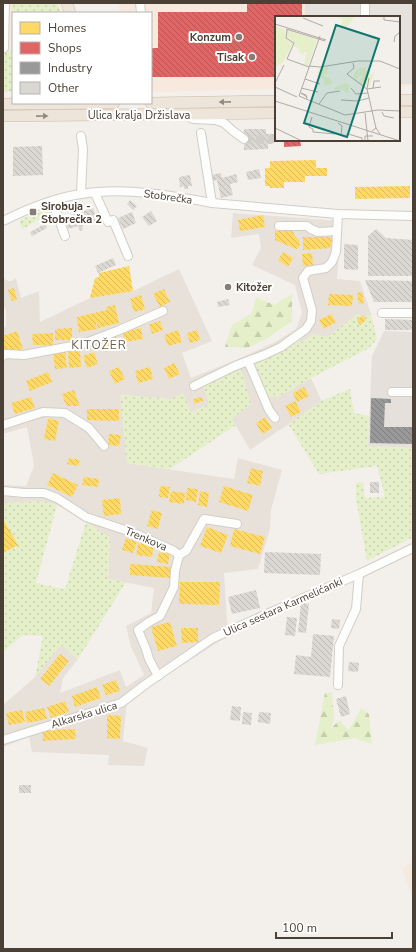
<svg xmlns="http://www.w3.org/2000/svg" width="416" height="952" font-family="'Nunito Sans',sans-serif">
	<defs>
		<pattern id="grass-dots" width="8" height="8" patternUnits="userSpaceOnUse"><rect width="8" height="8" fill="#e5efc9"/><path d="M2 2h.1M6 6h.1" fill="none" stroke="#c6cead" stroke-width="1.8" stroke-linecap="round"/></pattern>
		<pattern id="forest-firs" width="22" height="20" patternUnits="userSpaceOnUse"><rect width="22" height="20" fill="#e5efc9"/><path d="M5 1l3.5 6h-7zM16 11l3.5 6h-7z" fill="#c6cead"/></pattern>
		<pattern id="homes-back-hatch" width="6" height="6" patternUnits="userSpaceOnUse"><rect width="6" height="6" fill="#ffd966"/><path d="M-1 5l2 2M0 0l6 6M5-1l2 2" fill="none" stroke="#dcbb59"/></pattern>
		<pattern id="shops-back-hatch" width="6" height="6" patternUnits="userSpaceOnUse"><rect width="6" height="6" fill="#e06666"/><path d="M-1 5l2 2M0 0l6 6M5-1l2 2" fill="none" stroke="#b85555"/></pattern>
		<pattern id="industry-back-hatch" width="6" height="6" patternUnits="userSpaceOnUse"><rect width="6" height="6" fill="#999"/><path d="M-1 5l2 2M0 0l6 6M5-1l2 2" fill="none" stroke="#7f7e7e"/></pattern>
		<pattern id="building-back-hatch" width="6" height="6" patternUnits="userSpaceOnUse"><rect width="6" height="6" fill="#dbd7d2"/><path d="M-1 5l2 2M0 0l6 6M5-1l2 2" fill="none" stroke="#bdbab5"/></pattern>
	</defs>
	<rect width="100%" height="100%" fill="#f3f0ec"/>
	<polygon fill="#e8e1d9" points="233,213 342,221 337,279 360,281 371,314 362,319 358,314 327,338 313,334 302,342 297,337 278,397 311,378 322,402 250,450 232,419 209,404 190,413 171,399 121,395 127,463 234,479 238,458 282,470 271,510 270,529 258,569 224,573 228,636 157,681 127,702 123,741 148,748 144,766 108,765 109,755 32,752 29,737 3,747 3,705 35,677 61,644 78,659 63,678 60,693 120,670 126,687 144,675 131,647 126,626 151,613 154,588 108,579 110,538 86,522 57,505 42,501 11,503 3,501 3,485 26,486 34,466 27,427 3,434 3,327 6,327 6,309 3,308 3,278 8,281 12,281 16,278 21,298 39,291 40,322 90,298 116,294 133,291 179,269 212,341 182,353 191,378 238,359 275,342 296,329 302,313 295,285 252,265 261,248 259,234 231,238"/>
	<g fill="#f7e9de">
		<polygon points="3,3 15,3 13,13 12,51 3,52"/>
		<polygon points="119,3 413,3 413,86 399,86 399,17 276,17 276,89 151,92 151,13 119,13"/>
		<polygon points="413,861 413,900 402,869"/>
	</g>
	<polygon fill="#e6e0db" points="384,331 413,332 413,448 368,446 372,356"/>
	<g fill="url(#grass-dots)">
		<polygon points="12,3 55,3 58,5 62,13 13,13 13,52 11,54 13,69 13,91 3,92 3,51 11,51"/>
		<polygon points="48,209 51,210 53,214 34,222 23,229 20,224 20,220 22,219"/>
		<polygon points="359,313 362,319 371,314 377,339 369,348 311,378 278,397 265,397 254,367 257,361 297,337 302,342 313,334 327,337"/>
		<polygon points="241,368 251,404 232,419 236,425 170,469 127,463 120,395 170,399 183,393 191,413 209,404 203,386"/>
		<polygon points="350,389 354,413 369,416 368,446 413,448 413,537 367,561 356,498 356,482 363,483 365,498 385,497 377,466 319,474 288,424 323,400"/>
		<polygon points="3,501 11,503 42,501 57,505 36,583 65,589 86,522 110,538 108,579 126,582 78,659 61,645 35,677 43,636 23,635 3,652"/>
	</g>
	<g fill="url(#forest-firs)">
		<polygon points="292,294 292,321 268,338 247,348 225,347 232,325 252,313 256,297 274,305"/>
		<polygon points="332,692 334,720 330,730 339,720 349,730 361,708 369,714 372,744 355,738 315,745 325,693"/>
	</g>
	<polygon fill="#e5e1dd" points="305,3 413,3 413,84 399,84 399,17 305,17"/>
	<g fill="url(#homes-back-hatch)">
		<polygon points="316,160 316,168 327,168 327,176 305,176 305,182 284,182 284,188 270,188 270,186 265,186 265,168 270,168 270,161"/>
		<polygon points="410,186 410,198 355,199 355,187"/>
		<polygon points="263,215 265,227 240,231 238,220"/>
		<polygon points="279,229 291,230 293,232 295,236 299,240 300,243 299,248 296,249 275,240 275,231"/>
		<polygon points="303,237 333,237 330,248 303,250"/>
		<polygon points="283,252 293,258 288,267 278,260"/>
		<polygon points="312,253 313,265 303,266 302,254"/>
		<polygon points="129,266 133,291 116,294 90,298 95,278 99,277 99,273"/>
		<polygon points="14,288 17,300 12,301 8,290"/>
		<polygon points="164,289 170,302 160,307 153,294"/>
		<polygon points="362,292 364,303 359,304 357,293"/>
		<polygon points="329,294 353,295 352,306 328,305"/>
		<polygon points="141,295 145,309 134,312 130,299"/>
		<polygon points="115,305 119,323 98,328 95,318 97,329 79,332 77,317 107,310 106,307"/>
		<polygon points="331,314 336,322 324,329 319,320"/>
		<polygon points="363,315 366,320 360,325 357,320"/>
		<polygon points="160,321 163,330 152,334 149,324"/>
		<polygon points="72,328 72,340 55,340 55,329"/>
		<polygon points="141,328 143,339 124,342 123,332"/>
		<polygon points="178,330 182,342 168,346 164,335"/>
		<polygon points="197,330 200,340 190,343 187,333"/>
		<polygon points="17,331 23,349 16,351 10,350 3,351 3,336"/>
		<polygon points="53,333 53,345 33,345 32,334"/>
		<polygon points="115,335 120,345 106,352 101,341"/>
		<polygon points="65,351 67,368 55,369 53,352"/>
		<polygon points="80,351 81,367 69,368 68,352"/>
		<polygon points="94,352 98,364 87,368 83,356"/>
		<polygon points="174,363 180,374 169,379 164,368"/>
		<polygon points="119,367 125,379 115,384 109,371"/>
		<polygon points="150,367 153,379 138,383 135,371"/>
		<polygon points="48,372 52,382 30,391 26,381"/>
		<polygon points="304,387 309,396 297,402 293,393"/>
		<polygon points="74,390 80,406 66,406 62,394"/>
		<polygon points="31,397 35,408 15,414 11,403"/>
		<polygon points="202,397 203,401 194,404 193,399"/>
		<polygon points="295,401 301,412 291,417 285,406"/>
		<polygon points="87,409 119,409 119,421 87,420"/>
		<polygon points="265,417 272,428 262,434 256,423"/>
		<polygon points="48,418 59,421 55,441 44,439"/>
		<polygon points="109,434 121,435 119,446 108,445"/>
		<polygon points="69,458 80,460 78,466 67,464"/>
		<polygon points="251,468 263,471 260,486 247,483"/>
		<polygon points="53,473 78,485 72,497 47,485"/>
		<polygon points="84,477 99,479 98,487 82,485"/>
		<polygon points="160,486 170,487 168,498 159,497"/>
		<polygon points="224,486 253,495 248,511 219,502"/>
		<polygon points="187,488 198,489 196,502 186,500"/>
		<polygon points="171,491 185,493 184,504 169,502"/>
		<polygon points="200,491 209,493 207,507 198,505"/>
		<polygon points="120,498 121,514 104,516 102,500"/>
		<polygon points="152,510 162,513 158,529 147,526"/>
		<polygon points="3,519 18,545 3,553"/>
		<polygon points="207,527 228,535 221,553 200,546"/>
		<polygon points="234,529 265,537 260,554 230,546"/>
		<polygon points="126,538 137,542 133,553 122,550"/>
		<polygon points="138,543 154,545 152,557 136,555"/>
		<polygon points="159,552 170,554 168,564 157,562"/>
		<polygon points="130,564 172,567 171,578 130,575"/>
		<polygon points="180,582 220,582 219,605 179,604"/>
		<polygon points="170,622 177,646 158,651 151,627"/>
		<polygon points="181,628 198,628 198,642 182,643"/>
		<polygon points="60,654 69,661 49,686 40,679"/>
		<polygon points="116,680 120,691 106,695 102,685"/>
		<polygon points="97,687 101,698 75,707 72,696"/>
		<polygon points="65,701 69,712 51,718 47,707"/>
		<polygon points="44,708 47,719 27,723 25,712"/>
		<polygon points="22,710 25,722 9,725 6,713"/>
		<polygon points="107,715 121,716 120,739 107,738"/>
		<polygon points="75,729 76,739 43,741 43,730"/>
	</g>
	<g fill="url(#shops-back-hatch)">
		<polygon points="247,3 302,3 302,17 276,17 276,77 151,77 151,48 158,48 158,12 247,12"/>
		<polygon points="284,140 300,140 301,146 284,147"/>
	</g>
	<polygon fill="url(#industry-back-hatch)" points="371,398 391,399 391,403 385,403 384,427 413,427 413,444 370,443"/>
	<g fill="url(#building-back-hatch)">
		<polygon points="244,129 266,129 266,134 276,134 276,140 282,140 282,141 268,142 268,149 244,150"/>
		<polygon points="42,146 43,175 13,176 13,147"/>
		<polygon points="259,169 261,178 248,180 246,172"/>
		<polygon points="221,173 222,178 236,174 238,182 230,184 233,195 221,198 217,180 212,181 211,175"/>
		<polygon points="190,175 192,186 188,186 188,189 184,189 184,186 180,187 179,177"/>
		<polygon points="130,200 137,206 133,210 127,204"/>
		<polygon points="93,208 98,221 82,226 83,230 80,231 78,226 68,229 64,217"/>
		<polygon points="151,211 157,221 149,226 142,217"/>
		<polygon points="132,212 136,223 123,229 118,218"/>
		<polygon points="45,224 47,228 32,236 30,232"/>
		<polygon points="376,229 386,238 413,240 413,276 368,276 368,236"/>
		<polygon points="344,244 358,245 358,270 344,269"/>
		<polygon points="113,258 116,265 98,273 95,266"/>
		<polygon points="365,280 413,281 413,302 374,302"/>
		<polygon points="228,299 230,305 218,307 217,302"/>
		<polygon points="385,319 413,320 413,330 385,330"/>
		<rect x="370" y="482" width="9" height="11"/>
		<polygon points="265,552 321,554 320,575 264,573"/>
		<polygon points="256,590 260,608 232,614 228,597"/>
		<polygon points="301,603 309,604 306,633 298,632"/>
		<polygon points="287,617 297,618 295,636 285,635"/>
		<polygon points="332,619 340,620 339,629 331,628"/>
		<polygon points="313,634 334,636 330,677 294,674 296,655 311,657"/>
		<polygon points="349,662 359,663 358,672 348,671"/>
		<polygon points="346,696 350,714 341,717 336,699"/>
		<polygon points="232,706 241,707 240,721 230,720"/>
		<polygon points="243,712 252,713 251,725 242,724"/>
		<polygon points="259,712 271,713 270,724 258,722"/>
		<rect x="19" y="785" width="12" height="8"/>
	</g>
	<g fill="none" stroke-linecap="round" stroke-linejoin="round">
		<polyline stroke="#d1cdc8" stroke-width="8" stroke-dasharray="8 4" stroke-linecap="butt" points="244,139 271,140 276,134"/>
		<g stroke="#d1cec9" stroke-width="10">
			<g id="minor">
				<polyline points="140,3 141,13"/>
				<polyline points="365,17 365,3"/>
				<polyline points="4,48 5,3"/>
				<polyline points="186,115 193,119 216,120 224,123 233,131 244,139"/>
				<polyline points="201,133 212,203"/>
				<polyline points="81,136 83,149 81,194"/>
				<polyline points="95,193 108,222 113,220 128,256"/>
				<polyline points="52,201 65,236"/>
				<path d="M3 221C27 209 54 198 81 194 124 187 170 195 212 203L338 214 413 216"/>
				<polyline points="279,226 307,226 311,229 318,232 337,231"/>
				<polyline points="382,313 413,313"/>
				<polyline points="3,356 5,354 24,355 83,344 117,331 163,311"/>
				<polyline points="248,361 269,410 275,418"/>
				<polyline points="194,386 235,366 264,355 281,347 306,329 311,321 312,310 303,278 308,271 326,268 332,262 336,252 338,214"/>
				<polyline points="392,392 413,392"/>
				<polyline points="3,425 43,412 65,413 89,428 104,446"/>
				<polyline points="3,491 24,493 44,493 57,498 86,517 134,533 174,551 179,555 175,571 174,587 160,616 149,622 138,630 146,649 149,659 158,676"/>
				<polyline points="179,555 186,551 204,519 237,524"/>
				<polyline points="338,685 339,646 356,609 359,574"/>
				<polyline points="3,740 121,703 146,684 213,638 303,598 359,574 413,548"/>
			</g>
		</g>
		<g stroke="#cebaa4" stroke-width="12">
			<g id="highway">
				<polyline points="67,3 70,13"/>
				<polyline points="399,100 413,100"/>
				<polyline points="151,103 276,101"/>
				<polyline points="3,104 114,103"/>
				<polyline points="399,112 413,112"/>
				<polyline points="3,116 276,113"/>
			</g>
		</g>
		<use href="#minor" stroke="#fdfdfc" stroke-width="8"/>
		<use href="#highway" stroke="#ede4da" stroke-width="11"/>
	</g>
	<defs><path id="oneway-solid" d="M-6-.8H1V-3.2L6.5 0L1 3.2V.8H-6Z"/></defs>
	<g fill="#948a80">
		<use href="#oneway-solid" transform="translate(225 102) rotate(179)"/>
		<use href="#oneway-solid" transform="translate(42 116) rotate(-1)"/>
	</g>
	<g fill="#867e76" stroke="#fff" stroke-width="1.5">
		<circle cx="239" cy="37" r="4"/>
		<circle cx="252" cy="57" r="4"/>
		<rect x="29" y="208" width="8" height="8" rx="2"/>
		<circle cx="228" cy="287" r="4"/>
	</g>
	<g text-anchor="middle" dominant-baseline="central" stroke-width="4" stroke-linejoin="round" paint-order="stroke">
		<g font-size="11" font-weight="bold" fill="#4b4036" stroke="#fff" text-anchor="end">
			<text x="231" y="37">Konzum</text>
			<text x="244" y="57">Tisak</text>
			<text x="41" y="206" text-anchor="start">Sirobuja -<tspan x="41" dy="13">Stobrečka 2</tspan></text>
			<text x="236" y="287" text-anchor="start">Kitožer</text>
		</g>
		<g font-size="11" fill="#4b4036" stroke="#fff">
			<text x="139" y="115">Ulica kralja Držislava</text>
			<text transform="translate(168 197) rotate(8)">Stobrečka</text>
			<text transform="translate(146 539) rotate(23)">Trenkova</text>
			<text transform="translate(283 607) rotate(-24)">Ulica sestara Karmelićanki</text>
			<text transform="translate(84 715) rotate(-17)">Alkarska ulica</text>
		</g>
		<g font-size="12" letter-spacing="1" fill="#6f5d4c" stroke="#fff">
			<text x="99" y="345">KITOŽER</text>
		</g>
	</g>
	<g transform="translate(275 16)">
		<rect width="125" height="125" fill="#f3f0ec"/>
		<path d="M0 10 10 14 11 23 18 27 8 46 0 51ZM12 14 42 24 33 50 29 49 32 36H29V39L25 37 22 31 19 30 18 25 12 21ZM53 51 52 60 49 57V61L55 62 57 68 49 70V63L42 60 44 53ZM86 51 88 53 91 51V55L95 53 96 59 100 56 93 72 83 67 88 60 85 59 81 65 79 62V57ZM70 67 75 69 73 77 66 73 60 75V71Z" fill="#e5efc9"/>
		<path d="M58 0H80L72 11 66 9 68 3Z" fill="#e5efc9"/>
		<path fill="none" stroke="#b0aaa3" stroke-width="1" d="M109 0V4L125 6M28 2 48 10M0 8 51 24M11 13 50 25M12 14 11 22 19 27 12 43 34 51M119 26 120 20 125 16M78 47 79 52 72 58 92 73 101 112M34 50 45 51 83 45H105L125 53M94 62 92 73 106 71M30 63 45 68M0 67 9 49M0 71 22 81M26 72 43 76M76 72 81 78 93 77M98 72 99 65H105M24 80 70 99 103 94 125 95M24 80 45 20M31 83 32 81 31 79 26 77 32 81M66 84 83 85 94 82M0 85 125 125M44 88 52 77 65 75M107 96 109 100 119 102M90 97 93 125M37 101 34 111 38 113V116L60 118M63 107 67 110 66 120M0 112 27 125M97 115 101 112 105 118M73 118 87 122V125M90 125V120H98"/>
		<path fill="#0f766e" fill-opacity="0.15" stroke="#0f766e" stroke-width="2" d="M61 9 104 23 72 121 29 107Z"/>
		<rect width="125" height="125" fill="none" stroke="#4b4036" stroke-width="2"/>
	</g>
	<rect width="416" height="952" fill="none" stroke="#4b4036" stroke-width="8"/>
	<rect x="12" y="12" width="140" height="92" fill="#ffffff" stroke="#b7b3af"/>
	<rect x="20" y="22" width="20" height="12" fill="#ffd966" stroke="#b7b3af"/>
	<text x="48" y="32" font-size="12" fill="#4b4036">Homes</text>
	<rect x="20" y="42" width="20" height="12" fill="#e06666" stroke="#b7b3af"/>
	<text x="48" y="52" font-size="12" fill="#4b4036">Shops</text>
	<rect x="20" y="62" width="20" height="12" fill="#999999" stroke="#b7b3af"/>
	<text x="48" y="72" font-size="12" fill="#4b4036">Industry</text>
	<rect x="20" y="82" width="20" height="12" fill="#dbd7d2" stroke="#b7b3af"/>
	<text x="48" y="92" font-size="12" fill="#4b4036">Other</text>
	<path d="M276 932v6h116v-6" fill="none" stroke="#4b4036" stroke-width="2"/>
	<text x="282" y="932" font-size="12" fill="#4b4036" stroke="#ffffff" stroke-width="3" paint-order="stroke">100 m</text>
</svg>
